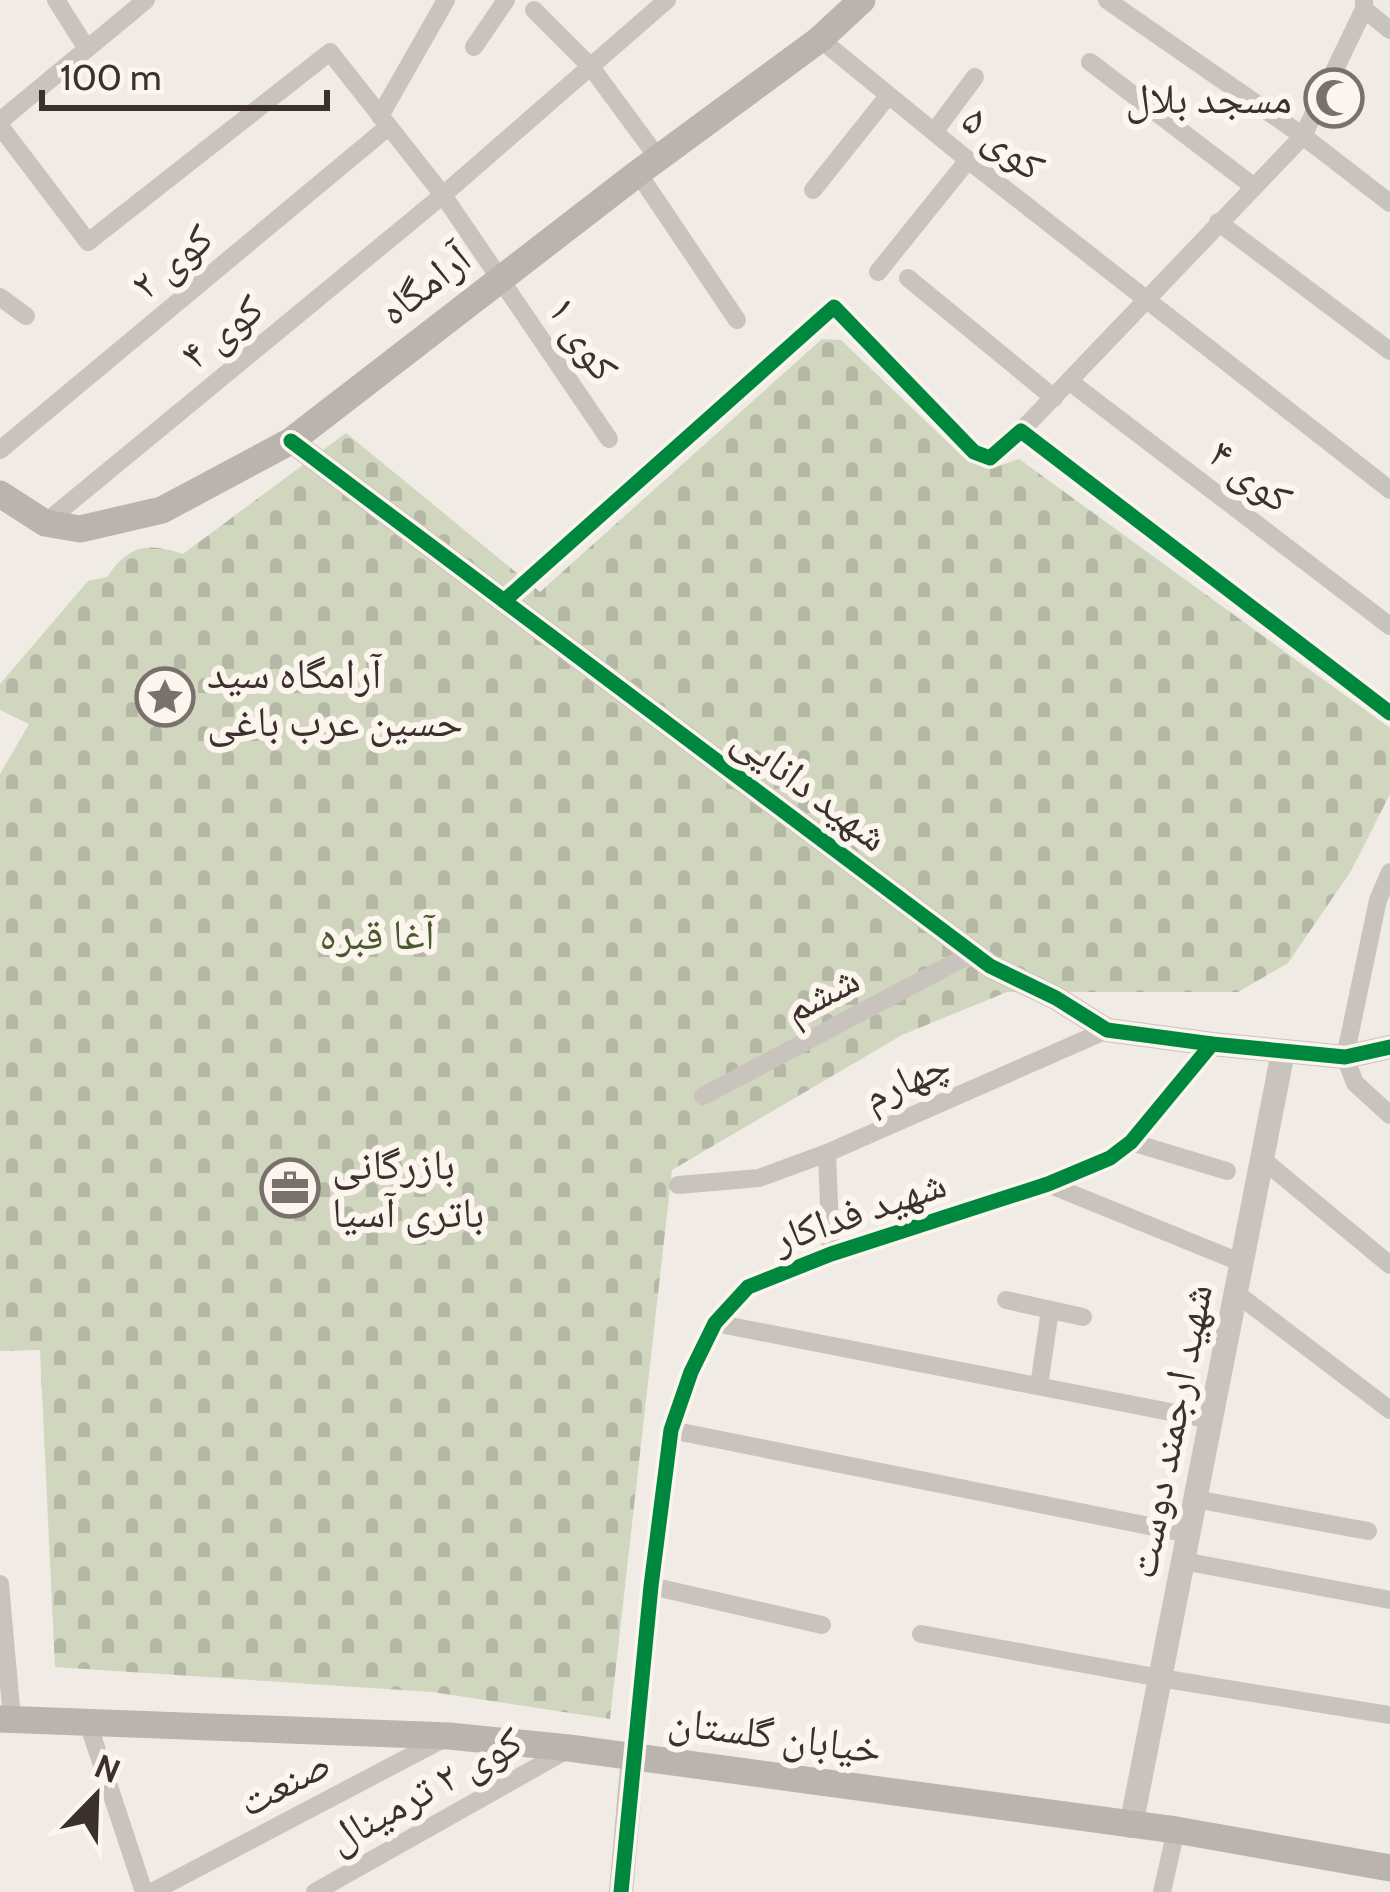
<svg xmlns="http://www.w3.org/2000/svg" width="1390" height="1892" font-family="Cabin,'Noto Naskh Arabic',sans-serif">
	<defs>
		<pattern id="cemetery-stones" width="16" height="16" patternUnits="userSpaceOnUse" patternTransform="scale(3)"><rect width="16" height="16" fill="#d1d6bf"/><path d="M2 7V4a2 2 0 0 1 4 0v3zM10 15v-3a2 2 0 0 1 4 0v3z" fill="#b4b8a4"/></pattern>
	</defs>
	<rect width="100%" height="100%" fill="#f0ebe5"/>
	<path fill="url(#cemetery-stones)" d="M822 339 841 340 961 455 990 469 1019 459 1390 728V794L1351 871 1288 963 1238 992H1007L902 1035 672 1170 610 1719 432 1692 55 1667 40 1350 0 1351V774L29 724 0 710V684L88 581 107 577C129 545 147 542 183 554L346 433 540 592Z"/>
	<g fill="none" stroke-linecap="round" stroke-linejoin="round">
		<g stroke="#c9c3be" stroke-width="18">
			<polyline points="56,0 87,49"/>
			<polyline points="1107,0 1303,136 1390,203"/>
			<polyline points="1364,9 1390,30"/>
			<polyline points="534,10 591,67 658,158"/>
			<polyline points="820,39 968,160 1390,490"/>
			<polyline points="474,47 506,0"/>
			<polyline points="1090,62 1253,186"/>
			<polyline points="380,116 446,0"/>
			<polyline points="0,121 146,0"/>
			<polyline points="0,126 88,242 330,52 443,195 609,439"/>
			<polyline points="934,132 975,77"/>
			<polyline points="638,173 737,320"/>
			<polyline points="813,190 888,96"/>
			<polyline points="1218,222 1390,351"/>
			<polyline points="878,272 968,160"/>
			<polyline points="908,278 1054,398"/>
			<polyline points="0,297 26,316"/>
			<polyline points="1069,381 1390,626"/>
			<polyline points="1021,431 1303,136 1364,9 1364,0"/>
			<polyline points="0,450 388,127"/>
			<polyline points="45,523 443,195 667,0"/>
			<polyline points="504,601 834,307 974,452 990,458 1021,431 1390,713"/>
			<polyline points="1390,872 1378,900 1345,1057 1355,1083 1390,1115"/>
			<polyline points="703,1096 973,953"/>
			<polyline points="1131,1142 1227,1171"/>
			<polyline points="1262,1159 1390,1265"/>
			<polyline points="1048,1184 1242,1263"/>
			<polyline points="678,1185 759,1178 827,1153"/>
			<polyline points="831,1254 827,1153 1107,1030"/>
			<polyline points="1236,1293 1390,1410"/>
			<polyline points="1006,1300 1083,1317"/>
			<polyline points="715,1323 1211,1420"/>
			<polyline points="1039,1386 1050,1310"/>
			<polyline points="671,1430 1189,1534"/>
			<polyline points="1195,1499 1368,1531"/>
			<polyline points="1183,1561 1390,1600"/>
			<polyline points="0,1584 12,1719"/>
			<polyline points="651,1586 822,1625"/>
			<polyline points="921,1634 1160,1678 1390,1715"/>
			<polyline points="88,1723 144,1892"/>
			<polyline points="633,1756 651,1586 671,1430 691,1372 715,1323 748,1287 831,1254 1048,1184 1110,1158 1131,1142 1212,1044"/>
			<polyline points="152,1892 445,1738"/>
			<polyline points="315,1892 567,1750"/>
			<polyline points="1162,1892 1176,1830"/>
		</g>
		<g stroke="#c9c3be" stroke-width="24">
			<polyline points="291,441 990,966 1056,998 1107,1030 1212,1044 1345,1057 1390,1047"/>
			<polyline points="1131,1826 1283,1052"/>
			<polyline points="621,1892 633,1756"/>
		</g>
		<g stroke="#bab3ae" stroke-width="27">
			<polyline points="0,494 45,523 80,529 162,510 291,441 638,173 820,39 862,0"/>
			<polyline points="0,1719 449,1736 569,1748 1176,1830 1390,1868"/>
		</g>
		<g stroke="#fbf5ee" stroke-width="22">
			<g id="cycleway">
				<polyline points="291,441 990,966 1056,998 1107,1030 1212,1044 1345,1057 1390,1047"/>
				<polyline points="504,601 834,307 974,452 990,458 1021,431 1390,713"/>
				<polyline points="621,1892 651,1586 671,1430 691,1372 715,1323 748,1287 831,1254 1048,1184 1110,1158 1131,1142 1212,1044"/>
			</g>
		</g>
		<use href="#cycleway" stroke="#00873e" stroke-width="15"/>
	</g>
	<defs>
		<g id="mosque-ring" transform="scale(3)"><circle r="9.5" fill="#fbf5ee" stroke="#7a716c" stroke-width="1.5"/><path d="M3.5-4.9A6 6 0 1 0 3.5 4.9A5 5 0 1 1 3.5-4.9Z" fill="#7a716c"/></g>
		<g id="sight-ring" transform="scale(3)"><circle r="9.5" fill="#fbf5ee" stroke="#7a716c" stroke-width="1.5"/><path d="M0-6L1.8-2.2L6-1.7L2.9 1.2L3.7 5.4L0 3.3L-3.7 5.4L-2.9 1.2L-6-1.7L-1.8-2.2Z" fill="#7a716c"/></g>
		<g id="office-ring" transform="scale(3)"><circle r="9.5" fill="#fbf5ee" stroke="#7a716c" stroke-width="1.5"/><path d="M-6-3h4V-5.5h4V-3h4V5H-6ZM-1-4.5V-3h2v-1.5ZM-6 0V1H6V0Z" fill="#7a716c"/></g>
	</defs>
	<g fill-rule="evenodd">
		<use href="#mosque-ring" x="1334" y="98"/>
		<use href="#sight-ring" x="165" y="697"/>
		<use href="#office-ring" x="290" y="1188"/>
	</g>
	<g text-anchor="middle" dominant-baseline="central" stroke-width="12" stroke-linejoin="round" paint-order="stroke">
		<g font-size="42" fill="#3b302b" stroke="#fbf5ee" text-anchor="start">
			<text x="1292" y="98" text-anchor="end">مسجد بلال</text>
			<text x="207" y="673">آرامگاه سید<tspan x="207" dy="48">حسین عرب باغی</tspan></text>
			<text x="332" y="1164">بازرگانی<tspan x="332" dy="48">باتری آسیا</tspan></text>
		</g>
		<g font-size="42" fill="#3b302b" stroke="#fbf5ee">
			<text transform="translate(1004 142) rotate(39)">کوی ۵</text>
			<text transform="translate(171 261) rotate(-40)">کوی ۲</text>
			<text transform="translate(424 284) rotate(-38)">آرامگاه</text>
			<text transform="translate(221 331) rotate(-39)">کوی ۴</text>
			<text transform="translate(584 338) rotate(56)">کوی ۱</text>
			<text transform="translate(1251 475) rotate(37)">کوی ۴</text>
			<text transform="translate(811 787) rotate(37)">شهید دانایی</text>
			<text transform="translate(821 993) rotate(-28)">ششم</text>
			<text transform="translate(906 1079) rotate(-24)">چهارم</text>
			<text transform="translate(859 1210) rotate(-19)">شهید فداکار</text>
			<text transform="translate(1169 1431) rotate(-79)">شهید ارجمند دوست</text>
			<text transform="translate(775 1734) rotate(8)">خیابان گلستان</text>
			<text transform="translate(284 1782) rotate(-28)">صنعت</text>
			<text transform="translate(424 1789) rotate(-29)">کوی ۲ ترمینال</text>
		</g>
		<g font-size="42" fill="#4a5a2e" stroke="#fbf5ee">
			<text x="377" y="934">آغا قبره</text>
		</g>
	</g>
	<g transform="translate(96 1796) rotate(23)" stroke="#fbf5ee" stroke-width="9" paint-order="stroke">
	<path d="M0-9L21 45L0 30L-21 45Z" fill="#3b302b"/>
	<text y="-18" font-size="33" font-weight="bold" text-anchor="middle" fill="#3b302b">N</text>
	</g>
	<path d="M42 90v18h285v-18" fill="none" stroke="#3b302b" stroke-width="6"/>
	<text x="60" y="90" font-size="36" fill="#3b302b" stroke="#fbf5ee" stroke-width="9" paint-order="stroke">100 m</text>
</svg>
